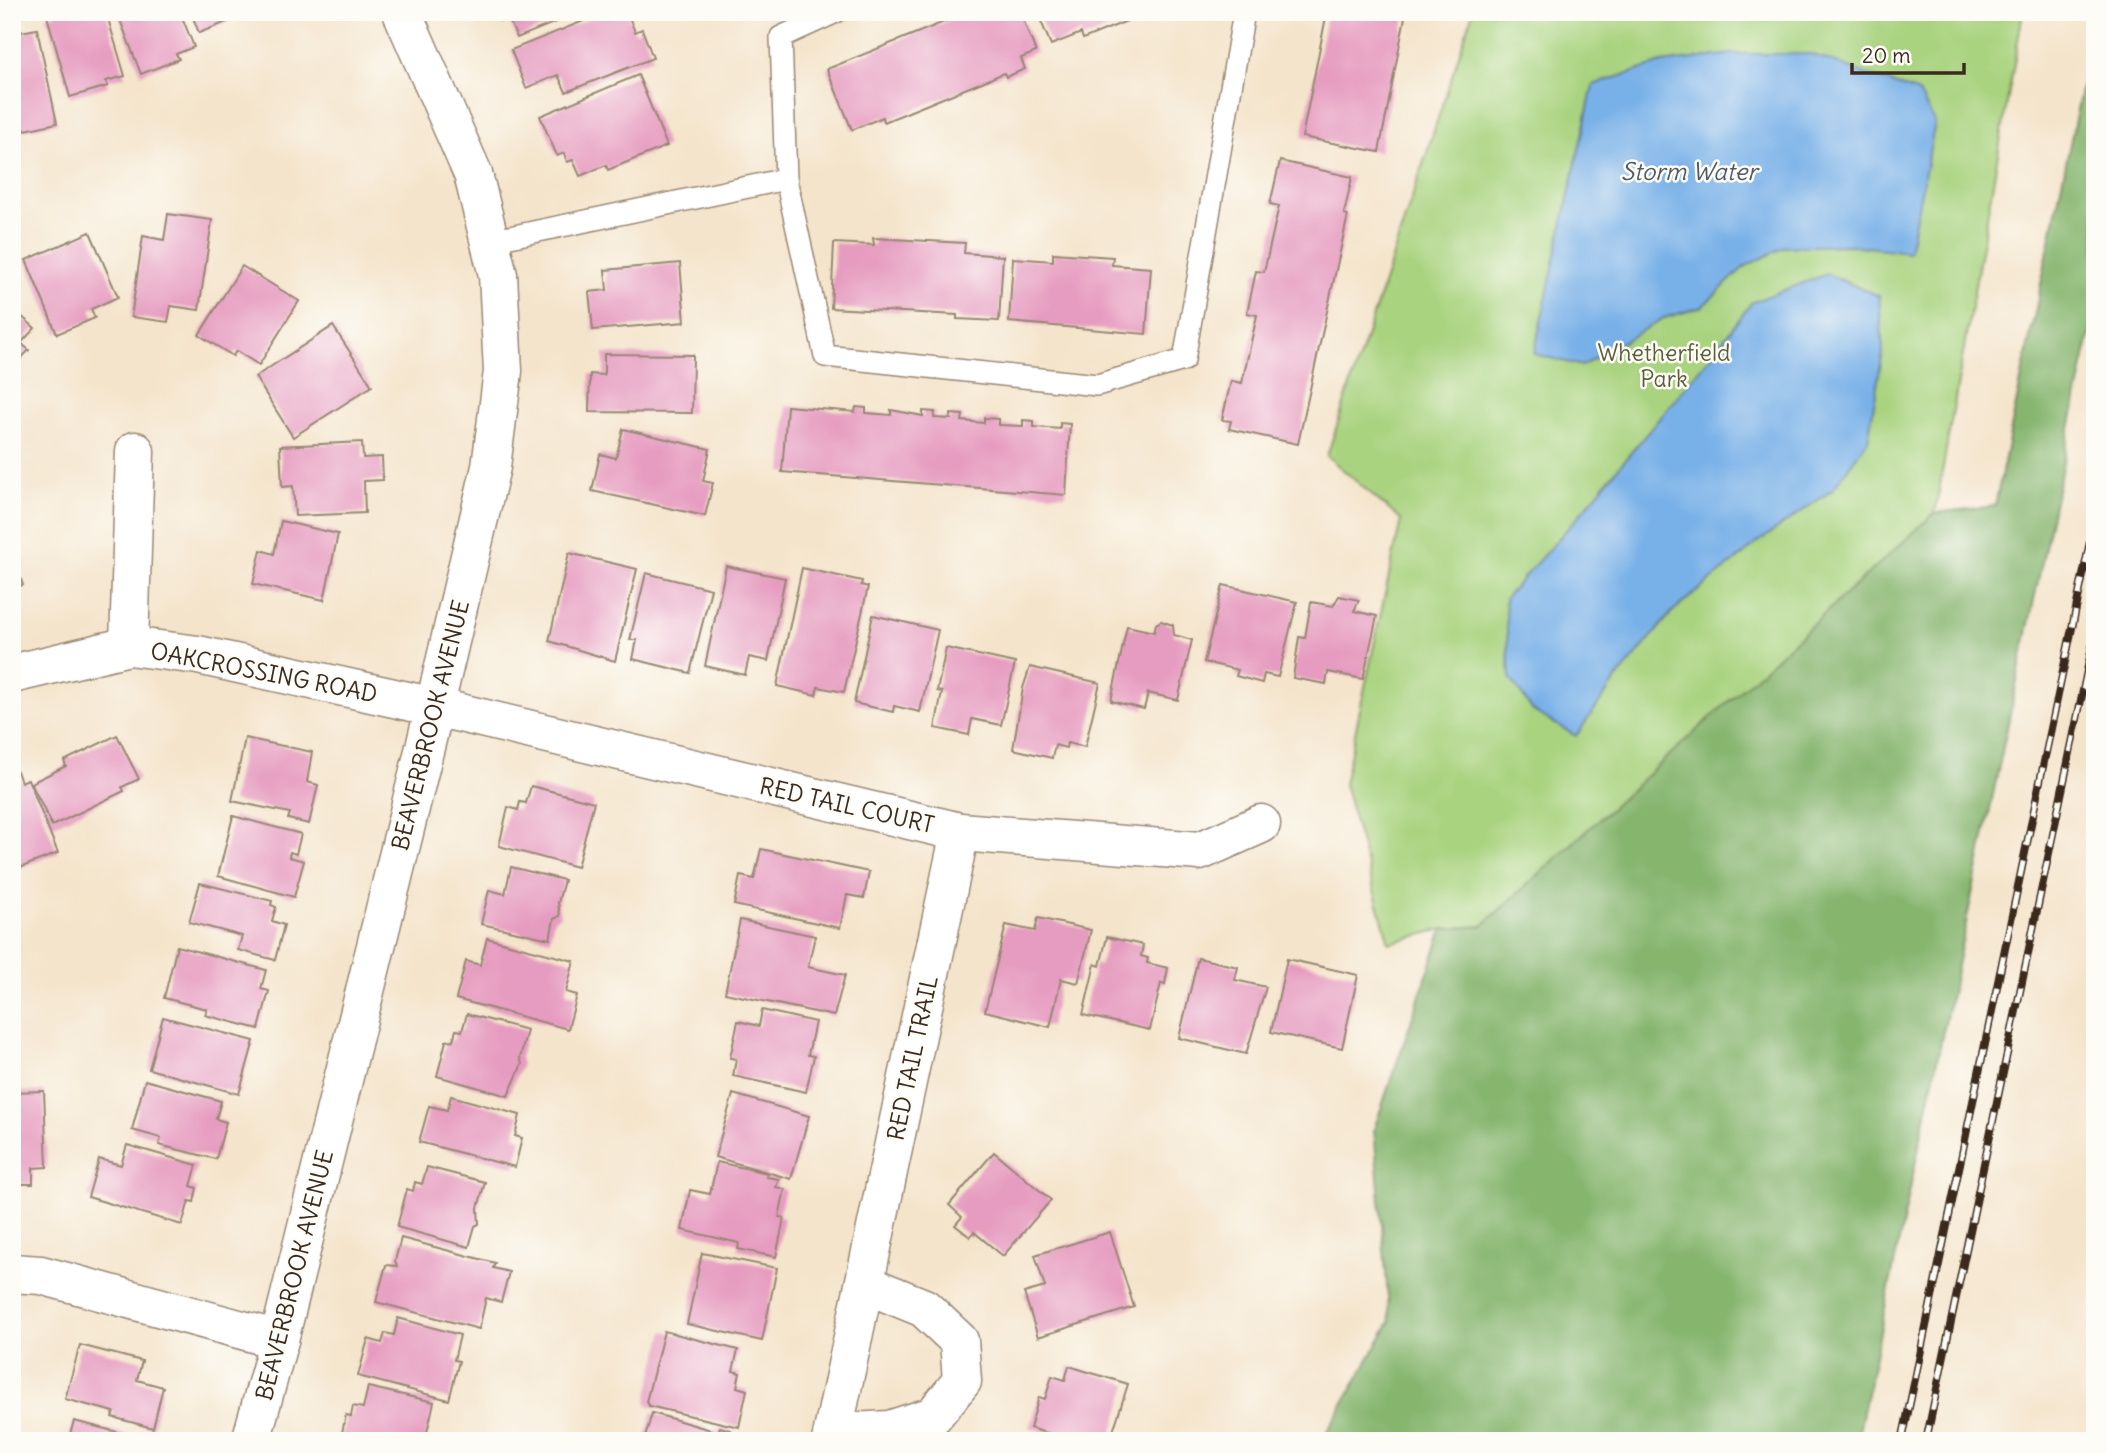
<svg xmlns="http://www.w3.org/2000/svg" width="2107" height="1453" font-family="Delius,sans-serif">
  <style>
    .green { fill: #a9d37f; stroke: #727e4e; stroke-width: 2 }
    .forest { fill: #86b56e; stroke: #607046; stroke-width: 2 }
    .water { fill: #78b0e8; stroke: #5a6d83; stroke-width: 2 }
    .building { fill: #e69bc0 }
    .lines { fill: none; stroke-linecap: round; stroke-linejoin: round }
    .service-casing { stroke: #988774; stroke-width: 24 }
    .minor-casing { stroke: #988774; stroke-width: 41 }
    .tertiary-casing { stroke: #988774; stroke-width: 41 }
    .service { stroke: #fff; stroke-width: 21 }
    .minor { stroke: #fff; stroke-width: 38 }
    .tertiary { stroke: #fff; stroke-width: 38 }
    .rail-casing { stroke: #3b2a1e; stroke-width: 8 }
    .rail { stroke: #fdfcf7; stroke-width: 5; stroke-dasharray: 16; stroke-linecap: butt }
    .labels { text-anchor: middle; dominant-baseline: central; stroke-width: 5; stroke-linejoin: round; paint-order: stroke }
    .park-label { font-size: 23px; fill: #5c5d3b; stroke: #fdfcf7 }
    .street-label { font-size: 23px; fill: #3b2a1e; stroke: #fdfcf7 }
    .water-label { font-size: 24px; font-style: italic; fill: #505965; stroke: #fdfcf7 }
  </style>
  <rect width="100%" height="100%" fill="#fdfcf7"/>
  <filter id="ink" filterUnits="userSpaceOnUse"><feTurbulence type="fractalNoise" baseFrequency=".0143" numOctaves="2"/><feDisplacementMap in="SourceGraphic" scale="14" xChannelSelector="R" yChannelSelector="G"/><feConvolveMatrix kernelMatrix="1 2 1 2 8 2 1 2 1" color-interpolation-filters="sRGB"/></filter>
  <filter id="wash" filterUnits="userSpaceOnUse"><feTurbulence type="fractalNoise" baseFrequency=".00686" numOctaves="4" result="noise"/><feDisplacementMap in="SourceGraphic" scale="28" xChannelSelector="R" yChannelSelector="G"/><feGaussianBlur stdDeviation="1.57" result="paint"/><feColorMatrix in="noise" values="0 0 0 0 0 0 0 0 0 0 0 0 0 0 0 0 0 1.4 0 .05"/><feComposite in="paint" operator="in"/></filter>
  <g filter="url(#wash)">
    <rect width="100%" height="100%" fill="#f4e4cb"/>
    <polygon class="green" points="1473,12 2023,12 1935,513 1482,926 1443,929 1389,943 1344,784 1401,520 1327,456"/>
    <polygon class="forest" points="2095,23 2095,310 1857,1441 1322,1441 1390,1322 1374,1129 1443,929 1482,926 1935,513 1995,506"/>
    <g class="water">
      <polygon points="1732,54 1811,54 1919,93 1935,123 1909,252 1850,245 1784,247 1744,267 1702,307 1664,318 1582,366 1534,354 1593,85 1662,63"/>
      <polygon points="1827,274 1879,296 1883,351 1868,440 1832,490 1760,541 1673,611 1614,682 1576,736 1533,711 1510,678 1505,598 1575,520 1707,361 1752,302"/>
    </g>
    <g id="blocks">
      <g class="building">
        <polygon points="60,12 106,12 125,76 106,81 108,86 70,97 47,16"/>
        <polygon points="117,12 180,12 194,47 176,54 179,59 141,74"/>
        <polygon points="191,12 252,12 199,33"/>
        <polygon points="496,12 580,12 517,38 508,18 500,21"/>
        <polygon points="606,12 627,12 635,32 642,29 653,58 566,92 558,75 526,88 511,50"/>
        <polygon points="964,12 1020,12 1036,52 1021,58 1025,69 1006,77 1004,73 884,122 883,117 852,130 827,69 944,22"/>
        <polygon points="1037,12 1149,12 1083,39 1081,33 1051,45"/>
        <polygon points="1327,12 1406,12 1379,152 1302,137"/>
        <polygon points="19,23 21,32 37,29 57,123 12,133 12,24"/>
        <polygon points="638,75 667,146 608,170 606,165 580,176 573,160 567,162 564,153 557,156 540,116"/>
        <polygon points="1280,161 1352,177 1344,214 1348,215 1298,444 1229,429 1231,421 1222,420 1231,381 1242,383 1257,315 1247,313 1256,271 1264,272 1279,206 1270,204"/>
        <polygon points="168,214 212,220 199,310 171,306 168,322 131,317 143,236 164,240"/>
        <polygon points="90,232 118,297 91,309 95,318 57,334 26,260"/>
        <polygon points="873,238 965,243 964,253 1003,256 999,321 957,319 957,315 831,308 834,243 874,245"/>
        <polygon points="1053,253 1113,257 1112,265 1151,268 1146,334 1009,322 1013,258 1053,261"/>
        <polygon points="680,263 685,322 593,330 589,292 607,290 605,270"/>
        <polygon points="242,266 299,301 259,365 236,351 233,356 199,335"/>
        <polygon points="12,308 35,328 21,343 29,350 12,368"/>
        <polygon points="333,326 372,386 293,437 255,377"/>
        <polygon points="604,354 693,355 692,413 589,412 590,374 604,375"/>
        <polygon points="787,406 855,412 856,407 866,408 866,413 891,415 891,410 923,416 923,411 935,412 934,418 951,419 951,414 963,415 962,421 984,423 984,418 999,419 999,425 1023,426 1023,420 1034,421 1034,427 1060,429 1060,423 1070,424 1066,495 782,472"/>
        <polygon points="623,429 710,449 703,481 713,483 705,516 592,491 600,454 616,458"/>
        <polygon points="362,442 363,458 382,457 383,480 364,481 365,513 295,516 293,486 282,487 280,446"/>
        <polygon points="281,521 338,534 324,600 253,584 261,550 274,554"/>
        <polygon points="569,553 637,569 615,661 549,641"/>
        <polygon points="12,558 23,585 12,589"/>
        <polygon points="726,566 785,578 768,661 749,657 745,675 705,666"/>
        <polygon points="802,568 862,581 861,585 868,587 844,692 818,687 816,695 777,686"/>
        <polygon points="646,573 711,589 690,673 633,659 637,640 630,640"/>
        <polygon points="1223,585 1297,602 1278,677 1264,674 1262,683 1236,676 1238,670 1204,662"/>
        <polygon points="1339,596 1359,600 1354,611 1377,616 1363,679 1328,672 1326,684 1293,678 1299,637 1305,638 1311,602 1333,606"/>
        <polygon points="873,615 938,630 920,712 894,706 893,712 854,703"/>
        <polygon points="1161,621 1173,625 1174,635 1192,640 1178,700 1148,693 1144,709 1111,701 1127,626 1154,632 1156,624"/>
        <polygon points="946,648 1015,663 1001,725 972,719 969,735 935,728 942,692 937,691"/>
        <polygon points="1030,667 1100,683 1085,747 1067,743 1066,748 1055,745 1052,758 1013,749 1023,688"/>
        <polygon points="117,735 139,779 122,787 124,791 52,826 31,783 66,766 64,761"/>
        <polygon points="245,738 312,752 307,782 318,785 309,824 288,819 290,813 232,801"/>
        <polygon points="17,771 21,782 28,779 58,853 12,871 12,773"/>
        <polygon points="531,786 594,802 577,867 499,846 508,807 518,810 520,802 526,803"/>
        <polygon points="233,816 301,834 296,854 290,852 289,857 304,861 294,897 218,876"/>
        <polygon points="761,849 869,872 864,898 847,895 840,928 734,905 740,876 754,879"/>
        <polygon points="511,867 564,880 558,903 560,916 554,919 550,939 481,924 489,890 505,894"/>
        <polygon points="200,883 272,901 271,905 276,907 272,921 284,925 275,960 238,950 242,936 189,922"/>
        <polygon points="1038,918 1091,930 1078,983 1061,979 1050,1027 985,1011 1006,925 1035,931"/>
        <polygon points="740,920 815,936 808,967 845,975 834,1016 725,993"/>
        <polygon points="1107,937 1143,945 1141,956 1148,958 1147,963 1168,968 1165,984 1161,983 1150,1030 1083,1015 1095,964 1100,966"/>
        <polygon points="487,938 574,961 566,992 577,995 568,1029 456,999 466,961 480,965"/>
        <polygon points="177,946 266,970 261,989 269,991 259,1029 205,1015 207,1009 164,998"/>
        <polygon points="1198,958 1238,967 1235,980 1266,987 1246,1054 1179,1038"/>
        <polygon points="1287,959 1358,975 1342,1048 1271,1032"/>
        <polygon points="762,1010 815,1022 808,1055 814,1056 806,1092 733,1076 736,1059 730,1058 738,1021 759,1026"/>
        <polygon points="467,1014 527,1030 520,1058 522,1064 508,1096 437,1076 446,1041 453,1040 456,1030 462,1031"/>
        <polygon points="163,1017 254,1041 239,1094 149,1069"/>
        <polygon points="145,1080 221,1101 216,1119 226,1122 216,1159 159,1145 161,1138 132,1130"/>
        <polygon points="44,1091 47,1167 33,1168 33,1184 12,1184 12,1092"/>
        <polygon points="733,1094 809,1116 791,1179 715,1157"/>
        <polygon points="451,1096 520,1115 515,1136 522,1138 515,1167 419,1142 429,1106 447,1110"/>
        <polygon points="127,1145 197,1165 191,1186 197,1188 194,1202 189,1201 182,1225 88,1197 99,1159 121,1165"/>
        <polygon points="994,1152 1051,1200 1003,1256 974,1232 970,1237 955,1225 962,1217 949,1205"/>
        <polygon points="717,1162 767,1173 766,1177 779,1179 776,1187 785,1189 779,1217 784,1218 776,1257 738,1249 739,1243 682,1230 690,1190 710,1194"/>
        <polygon points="427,1167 485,1182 478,1208 479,1224 475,1226 469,1247 397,1227 407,1189 413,1191 415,1182 422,1184"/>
        <polygon points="1110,1232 1134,1307 1038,1337 1024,1293 1045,1287 1035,1255"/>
        <polygon points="401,1238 495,1263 493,1268 509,1272 501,1302 486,1298 479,1329 376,1302 386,1265 397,1266 395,1261"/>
        <polygon points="702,1253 777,1268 762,1341 687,1324"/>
        <polygon points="398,1318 460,1335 454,1360 459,1361 449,1400 358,1376 368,1339 382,1343 385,1333 394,1335"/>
        <polygon points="664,1331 738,1350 733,1371 740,1373 737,1387 747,1390 739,1427 649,1406 646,1402"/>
        <polygon points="80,1345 142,1361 137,1380 163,1387 153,1428 112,1417 114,1412 65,1399"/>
        <polygon points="1069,1366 1128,1384 1110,1441 1073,1441 1030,1428 1039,1397 1045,1399 1052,1376 1065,1380"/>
        <polygon points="368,1387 434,1402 425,1441 340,1441 346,1415 351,1416 353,1406 363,1408"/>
        <polygon points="652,1413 718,1432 720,1427 732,1431 729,1441 644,1441"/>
        <polygon points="74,1421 141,1438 140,1441 68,1441"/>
      </g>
    </g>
  </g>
  <g filter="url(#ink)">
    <use href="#blocks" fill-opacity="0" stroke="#988774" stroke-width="2"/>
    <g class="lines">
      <g class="service-casing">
        <g id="service">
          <polyline points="836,12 781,37 786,179 825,356 1097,385 1184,360 1244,12"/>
          <polyline points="490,241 786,179"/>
        </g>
      </g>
      <g class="minor-casing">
        <g id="minor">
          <polyline points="129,646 135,451"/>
          <polyline points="12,674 129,646 198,655 435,707 960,832 1200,851 1261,824"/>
          <polyline points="12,1273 41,1275 279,1340"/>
          <polyline points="833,1433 889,1430 933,1416 962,1381 959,1341 924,1308 865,1284"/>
          <polyline points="831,1441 960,832"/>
        </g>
      </g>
      <g class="tertiary-casing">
        <polyline id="tertiary" points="251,1441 279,1340 427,739 491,467 503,371 498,275 473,174 402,12"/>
      </g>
      <use href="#service" class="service"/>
      <use href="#minor" class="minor"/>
      <use href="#tertiary" class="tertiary"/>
      <g class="rail-casing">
        <g id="rail">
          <polyline points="1902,1441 2095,518"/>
          <polyline points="1926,1441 2095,633"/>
        </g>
      </g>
      <use href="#rail" class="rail"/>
    </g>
  </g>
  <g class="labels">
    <g class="park-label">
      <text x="1664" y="352">Whetherfield<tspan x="1664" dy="26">Park</tspan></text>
    </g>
    <g class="street-label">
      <text transform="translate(264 672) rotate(11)">OAKCROSSING ROAD</text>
      <text transform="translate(430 725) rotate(-76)">BEAVERBROOK AVENUE</text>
      <text transform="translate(847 805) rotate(13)">RED TAIL COURT</text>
      <text transform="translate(912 1058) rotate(-78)">RED TAIL TRAIL</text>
      <text transform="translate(294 1275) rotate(-76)">BEAVERBROOK AVENUE</text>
    </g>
    <g class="water-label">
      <text x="1689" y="171">Storm Water</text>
    </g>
  </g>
  <rect width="2107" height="1453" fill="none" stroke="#fdfcf7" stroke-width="42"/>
  <path d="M1852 63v10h112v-10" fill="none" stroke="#3b2a1e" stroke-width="3.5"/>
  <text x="1862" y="63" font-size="21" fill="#3b2a1e" stroke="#fdfcf7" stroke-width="5" paint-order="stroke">20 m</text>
</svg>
